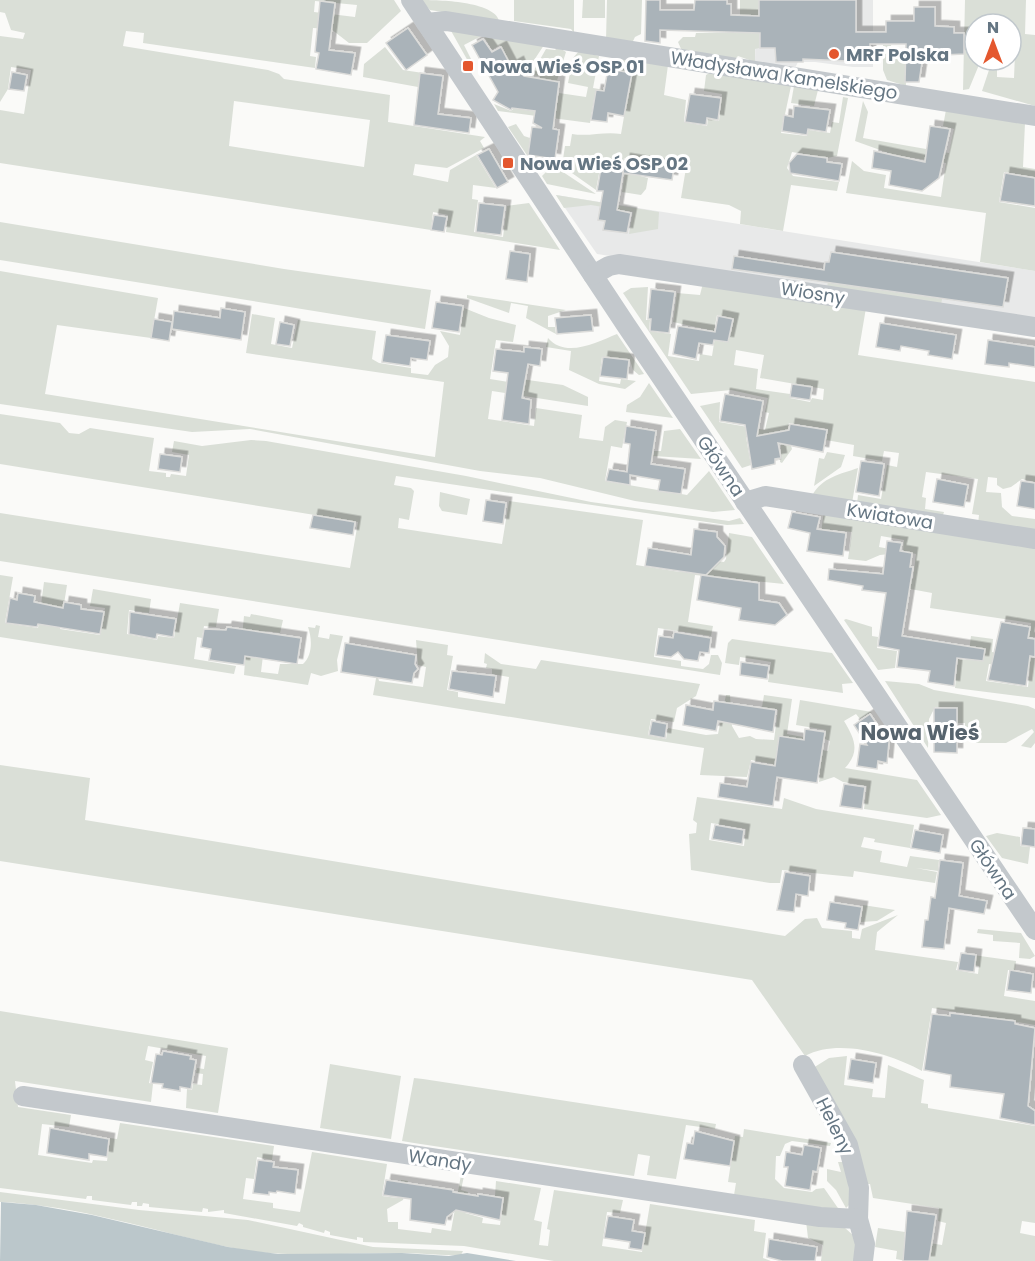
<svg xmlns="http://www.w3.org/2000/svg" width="1035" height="1261" font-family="Poppins,sans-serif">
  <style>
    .built { fill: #e8e9e9 }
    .green { fill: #dadfd7; fill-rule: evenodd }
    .water { fill: #bbc7cb }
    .building { fill: #aab3b9; stroke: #dcdcda; stroke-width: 1.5; filter: url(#shadow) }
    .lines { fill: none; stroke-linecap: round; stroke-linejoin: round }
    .minor { stroke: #c3c8cc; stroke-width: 20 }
    .poi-dot { fill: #e4572e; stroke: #fff; stroke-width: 2 }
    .labels { text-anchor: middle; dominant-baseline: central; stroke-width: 6; stroke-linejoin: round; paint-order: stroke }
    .poi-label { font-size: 18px; font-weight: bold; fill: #657683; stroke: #fff; text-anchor: start }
    .street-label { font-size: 18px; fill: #657683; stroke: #fff }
    .quarter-label { font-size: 21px; font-weight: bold; fill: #57646e; stroke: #fff }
  </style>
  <defs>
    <filter id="shadow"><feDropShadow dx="5.5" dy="-5.5" stdDeviation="0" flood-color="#0004"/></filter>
  </defs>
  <rect width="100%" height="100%" fill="#fafaf8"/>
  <g class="built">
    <polygon points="756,0 873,0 873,67 853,67 815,62 798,62 795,68 755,62"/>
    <polygon points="556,195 1035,271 1035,320 597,254"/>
  </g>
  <g class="green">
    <path d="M 0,0 L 394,0 L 401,11 L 367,43 L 349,43 L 331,29 L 313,28 L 310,56 L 316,57 L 315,68 L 143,43 L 144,33 L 126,31 L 123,46 L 268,70 L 279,74 L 284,79 L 390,95 L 388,122 L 485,137 L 480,141 L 484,148 L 447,168 L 415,164 L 413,175 L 448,182 L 450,170 L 476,155 L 496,188 L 473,185 L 472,199 L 478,200 L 474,232 L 503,237 L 507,206 L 529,203 L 560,250 L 446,232 L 448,215 L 433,212 L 431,230 L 0,163 L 0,110 L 24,114 L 31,70 L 11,67 L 8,89 L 0,102 L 0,36 L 23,39 L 25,33 L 11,30 L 5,13 L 0,12 ZM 315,1 L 357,5 L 355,17 L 314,12 ZM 234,101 L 370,120 L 364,167 L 229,146 Z"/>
    <path d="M 420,0 C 438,0 494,1 499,21 L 430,10 Z"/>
    <polygon points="514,0 574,0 574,33 571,29 514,21"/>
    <polygon points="583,0 605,0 605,18 582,18"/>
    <polygon points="607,0 642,0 641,34 635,37 632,43 606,40"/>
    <polygon points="740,0 759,0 759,48 755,49 755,62 738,56 735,59 682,51 678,42 683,37 695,37 696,33 740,32"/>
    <polygon points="965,0 1026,0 1025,34 1035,35 1035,106 982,91 991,64 997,60 997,77 1014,78 1016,29 1011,29 1011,24 975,24 975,60 981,60 969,89 963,90"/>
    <polygon points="450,29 544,45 527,71 520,60 511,65 500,45 492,50 483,35 464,45 472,61 469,63"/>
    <polygon points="883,45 891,45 892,51 905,51 906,86 887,80 883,70"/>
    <polygon points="385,47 403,70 423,73 422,84 418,83 418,87 363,77 364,64"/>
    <polygon points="558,47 566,52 554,90 538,88 540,76 531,75 546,49 555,50"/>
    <path d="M 579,51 L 599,56 L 593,88 L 629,94 L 632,73 L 611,69 L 612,59 L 615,57 L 668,65 L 664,95 L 686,100 L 684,122 L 707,126 L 708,119 L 719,121 L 722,94 L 704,91 L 706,75 L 711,72 L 791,86 L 781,133 L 807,136 L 808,130 L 830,133 L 832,122 L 839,123 L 843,97 L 848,98 L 837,156 L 827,158 L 792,152 L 787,168 L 793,176 L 839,182 L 837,191 L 791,185 L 783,231 L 740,224 L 741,211 L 729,205 L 681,198 L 686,168 L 624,158 L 622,171 L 600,168 L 596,190 L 562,166 L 565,146 L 570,146 L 572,134 C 589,137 604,131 621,134 L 626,105 L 594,100 L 590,123 L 498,111 L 494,104 L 511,111 L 515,107 L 555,115 L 559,93 L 586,97 L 588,87 L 568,83 L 573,58 Z"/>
    <polygon points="794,86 818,90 814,106 791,103"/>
    <polygon points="863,101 868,112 863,138 949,153 954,129 943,126 946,110 1025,123 1023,167 1035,169 1035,177 1004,172 999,202 1035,208 1035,271 980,262 986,213 846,193 852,161 864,171 886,175 884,188 941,197 946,163 894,155 855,141"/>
    <polygon points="516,124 524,136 530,138 528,155 554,159 554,163 539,173 508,127"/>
    <polygon points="557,168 596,194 547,184 542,176 548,170"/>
    <polygon points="625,172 648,178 646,189 641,195 622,192"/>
    <polygon points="556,195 659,212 658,229 629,234 633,212 591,205 564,208"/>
    <polygon points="0,222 284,269 431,290 425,329 0,260"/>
    <polygon points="0,271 158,298 151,338 57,325 45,394 435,457 444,382 246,353 252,314 275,318 271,344 292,348 298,320 376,331 372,359 379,363 411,368 411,373 428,375 435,365 448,357 449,346 440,331 460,335 464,308 489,318 516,325 513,342 496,340 490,379 520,384 521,379 563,385 588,397 588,406 492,391 488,419 534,426 536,408 582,415 579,438 603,441 605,427 615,420 627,422 622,448 611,446 605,481 687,495 709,471 735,510 713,512 635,501 540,478 480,471 250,429 192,432 0,404"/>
    <polygon points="828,281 942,299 941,306 827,288"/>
    <path d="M 703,283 L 866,308 L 858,355 L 1035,382 L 1035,482 L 1022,479 L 1011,487 L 1003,489 L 997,485 L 997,478 L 988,477 L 986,492 L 1001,493 L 1002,507 L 1012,516 L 1035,519 L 1035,532 L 978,524 L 979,515 L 972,514 L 978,479 L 926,472 L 922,497 L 926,498 L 925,509 L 944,512 L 942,518 L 857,504 L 858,495 L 881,499 L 887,465 L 897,467 L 899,453 L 884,451 L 882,461 L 853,456 L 854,445 L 826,440 L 828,429 L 789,423 L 787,433 L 792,449 L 782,463 L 780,462 L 781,444 L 772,433 L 746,437 L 751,465 L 742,468 L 700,406 L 720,402 L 719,422 L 765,430 L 769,413 L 765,412 L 768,398 L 731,390 L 691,394 L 623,293 L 631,288 L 648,287 L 646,320 L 650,320 L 649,331 L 671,334 L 668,356 L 699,361 L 700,354 L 712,356 L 716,331 L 731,333 L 734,319 L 717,315 L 714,331 L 673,322 L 677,293 L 700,295 ZM 736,350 L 764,355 L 760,378 L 824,389 L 823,400 L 812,398 L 810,402 L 790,398 L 790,394 L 756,389 L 758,369 L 734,365 Z"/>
    <polygon points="467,295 566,310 548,316 548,327 555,327 556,334 526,318 528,306 511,303 509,313 467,298"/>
    <path d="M 617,334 L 644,374 L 639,375 L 633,370 L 630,360 L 602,357 L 599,381 L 620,384 L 621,379 L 636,381 L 625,389 L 599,384 L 569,370 L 571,351 L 546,347 L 548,338 C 566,359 597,342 617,334 Z"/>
    <polygon points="649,383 673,418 626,412 627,405 640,397"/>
    <polygon points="0,414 60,423 69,433 79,434 90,428 154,438 149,471 166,473 166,477 170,477 171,474 186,476 189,455 172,452 174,441 202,446 251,440 266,441 466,476 591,502 729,521 740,518 744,524 727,525 396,476 394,485 411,488 414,491 409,520 399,518 398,528 502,544 509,501 643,520 636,565 680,572 683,556 724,562 726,559 729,533 752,537 784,584 695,575 688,622 713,626 711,636 658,628 654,657 681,661 681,666 703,669 709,664 711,655 718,655 722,663 720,675 0,561 0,513 350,568 358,522 0,464"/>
    <polygon points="680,429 701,459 653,456 654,451 661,451 664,431"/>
    <polygon points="827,452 845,455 841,467 814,486 819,458 824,459"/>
    <path d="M 858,468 L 852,503 L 812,496 C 822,477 841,474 858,468 Z"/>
    <polygon points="440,492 470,499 467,515 442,511 439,506"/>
    <polygon points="824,511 1035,546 1035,637 1029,637 1031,623 930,608 932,593 905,588 906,578 913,579 916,554 903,551 904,540 881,536 879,547 890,549 890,554 880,555 866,561 848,559 852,532 833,530 832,535 821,533"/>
    <polygon points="0,575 13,577 5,623 38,628 44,582 67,585 60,629 100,635 105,608 90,606 93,589 151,599 149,613 129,610 127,634 157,640 158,636 174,638 180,603 219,609 216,627 204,626 202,638 197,637 194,659 236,666 234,674 0,637"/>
    <path d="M 251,614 L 283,620 L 280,633 L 266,631 L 261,672 L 278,674 L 280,664 L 303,664 C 313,655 312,638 308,627 L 315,628 L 316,625 L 320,626 L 318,637 L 329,639 L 330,634 L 343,636 L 337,660 L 338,671 L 321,676 L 311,673 L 308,685 L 244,675 L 245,661 L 233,659 L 241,647 L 244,616 L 250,617 Z"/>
    <polygon points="846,619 872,627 872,636 878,637 877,648 897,651 895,668 878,670 844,620"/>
    <path d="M 971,636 L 993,639 L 992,652 L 1035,658 L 1035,698 L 955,688 L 958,659 L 968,660 ZM 989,664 L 1030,669 L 1028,687 L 986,681 Z"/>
    <polygon points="732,639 832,653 853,683 842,684 843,693 768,682 771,662 740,657 739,665 725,663 728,643"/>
    <path d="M 416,640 L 448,645 L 447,655 L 453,656 L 447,690 L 458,692 L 458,697 L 505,704 L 509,677 L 492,674 L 492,669 L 486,668 L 487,664 L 484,663 L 485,653 L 501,664 L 536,669 L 541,660 L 700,684 L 696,696 L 677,708 L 674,722 L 651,719 L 648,735 L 666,739 L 668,728 L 706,735 L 718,734 L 726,695 L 730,695 L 732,726 L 739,738 L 750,736 L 756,739 L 774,740 L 778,710 L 762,707 L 764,695 L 792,699 L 787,734 L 803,737 L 802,747 L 828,751 L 830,741 L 825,739 L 826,730 L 796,725 L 800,700 L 872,712 L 860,719 L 856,714 L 844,721 C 854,738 861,751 845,768 L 917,780 L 941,815 L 927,818 L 864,809 L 867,786 L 843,782 L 834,777 L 819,782 L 820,773 L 751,760 L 747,777 L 700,775 L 704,748 L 373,695 L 377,673 L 379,681 L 423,687 L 426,667 L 418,665 Z"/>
    <polygon points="885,681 919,684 934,690 1028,706 1035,709 1035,743 1031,748 1021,746 1034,732 1032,729 1006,743 976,743 976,732 965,731 965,723 957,723 957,708 935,707 929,719 928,748"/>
    <path d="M 0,765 L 90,778 L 85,820 L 785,936 L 805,919 L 817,918 L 822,928 L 852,931 L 852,938 L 860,939 L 862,929 L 898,915 L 877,932 L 875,950 L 958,962 L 956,970 L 978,974 L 979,966 L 971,964 L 973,955 L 1016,961 L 1015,970 L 1008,970 L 1004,996 L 1035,1001 L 1035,1025 L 932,1008 L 922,1071 C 891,1054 839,1038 805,1056 L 752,980 L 0,861 Z"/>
    <path d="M 697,797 L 782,809 L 784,798 L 816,809 L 914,825 L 910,848 L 874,842 L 875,839 L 864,837 L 861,847 L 882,851 L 880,862 L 907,867 L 910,856 L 939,860 L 938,871 L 916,868 L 937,872 L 935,883 L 854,871 L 853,877 L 782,870 L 780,883 L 770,883 L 691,870 L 689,834 L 696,833 L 697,823 L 693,820 ZM 711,823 L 746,829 L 744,846 L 709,840 Z"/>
    <polygon points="997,833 1020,837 1020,846 1030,847 1028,864 1002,858 986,836"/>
    <polygon points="863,905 895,910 877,921 861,922"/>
    <polygon points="978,929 1021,933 1035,956 1030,959 1019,958 1020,943 993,941 993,935 977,933"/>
    <polygon points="0,1011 228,1048 218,1113 186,1108 187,1089 192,1090 193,1084 202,1085 203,1074 196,1073 197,1068 204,1069 206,1056 148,1046 145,1060 153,1062 149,1083 153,1084 151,1102 15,1081 18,1107 71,1115 69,1127 42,1124 38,1155 92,1163 93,1160 107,1161 110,1138 117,1139 120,1123 274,1146 272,1160 257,1157 254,1179 246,1178 243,1199 273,1203 273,1208 300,1212 312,1152 387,1164 382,1196 398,1198 401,1180 408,1181 403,1200 387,1209 388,1222 398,1222 398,1229 431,1233 432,1228 451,1231 461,1175 464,1176 461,1190 468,1192 465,1213 483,1218 482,1223 500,1225 504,1197 495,1196 496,1181 541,1188 534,1220 542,1222 539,1245 548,1246 550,1230 547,1229 554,1190 623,1200 620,1213 607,1212 602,1246 642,1252 650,1204 755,1220 754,1231 766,1233 763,1258 771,1261 554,1261 464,1246 363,1242 363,1238 357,1237 357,1240 330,1235 330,1232 325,1230 324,1233 303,1227 303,1225 299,1223 297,1226 224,1213 224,1210 208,1212 208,1209 203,1208 202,1212 149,1207 149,1204 143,1203 142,1206 137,1206 137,1202 132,1202 131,1205 92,1200 92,1196 87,1196 86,1199 0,1188"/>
    <polygon points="847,1056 844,1085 873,1089 872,1097 885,1098 888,1065 924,1080 921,1103 928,1104 928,1108 1035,1126 1035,1223 1022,1221 1020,1233 1035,1236 1035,1261 906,1261 896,1259 897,1251 875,1247 878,1228 905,1232 904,1239 942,1245 946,1223 938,1221 939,1208 873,1198 870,1184 867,1184 813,1068 829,1058"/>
    <polygon points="330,1064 401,1076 391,1139 320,1128"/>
    <polygon points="414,1078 423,1079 716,1124 715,1129 686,1125 676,1179 647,1175 650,1156 638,1154 634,1176 414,1143 402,1141"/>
    <polygon points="744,1129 831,1143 830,1146 792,1141 785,1144 780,1156 776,1156 775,1179 784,1188 812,1192 816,1189 824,1188 840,1211 734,1195 736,1183 728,1182 735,1136 743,1137"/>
    <polygon points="838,1162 845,1162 851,1203 846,1208 836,1190 827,1181 827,1169 841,1172"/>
    <path d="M 0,1192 L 139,1210 L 248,1220 L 373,1247 L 463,1251 L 461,1255 C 441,1256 421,1253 401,1253 C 344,1252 286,1260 228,1247 C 153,1231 77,1205 0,1202 Z"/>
    <polygon points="806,1221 844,1227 856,1238 856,1261 821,1261 823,1245 808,1238"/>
  </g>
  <polygon class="water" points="1,1202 36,1205 92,1215 228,1247 278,1254 402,1253 449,1256 467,1253 516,1261 0,1261"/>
  <g class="building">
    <polygon points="646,0 660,0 660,10 694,10 695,0 727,0 727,4 731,4 731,15 759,16 759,0 856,0 856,32 886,32 886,21 914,21 914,7 935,7 935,26 954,27 954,33 964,33 964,54 923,56 919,82 905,82 906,44 870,44 870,62 803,59 803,62 776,62 775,48 760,48 760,33 660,30 660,43 645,41"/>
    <polygon points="320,1 335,3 329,50 355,53 351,75 316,69 319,53 315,52"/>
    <polygon points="408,28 427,55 406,70 386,43"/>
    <polygon points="483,39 492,52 501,47 511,66 518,62 524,76 559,82 553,129 559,130 555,159 528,155 532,127 542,128 533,123 535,111 512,108 511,110 493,100 498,92 472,45"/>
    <polygon points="608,69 632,73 624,116 608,113 607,122 591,120 596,90 604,91"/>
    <polygon points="12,72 27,75 24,91 9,89"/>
    <polygon points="420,73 443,76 438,114 471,118 469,133 414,125"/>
    <polygon points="690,94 721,98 718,120 707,118 706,125 685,122"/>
    <polygon points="794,106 830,110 826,132 808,129 807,135 782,131 784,115 793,117"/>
    <polygon points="930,126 950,129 939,178 922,191 889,185 891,171 872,168 874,151 925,162"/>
    <polygon points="489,149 508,182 497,188 477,155"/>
    <polygon points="797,154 827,158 827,162 842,164 839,181 790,173 789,163"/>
    <polygon points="625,159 674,167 672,180 623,173"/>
    <polygon points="601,168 623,172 617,210 631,213 627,233 603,230 605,221 598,220 603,191 597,191"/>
    <polygon points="1005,173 1035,178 1035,206 1000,201"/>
    <polygon points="479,203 505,206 501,235 476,232"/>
    <polygon points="434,215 447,217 444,232 431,230"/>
    <polygon points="510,251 530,254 527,282 506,279"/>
    <polygon points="831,252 1008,278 1003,307 732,269 734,256 824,270 825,262 829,262"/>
    <polygon points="651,289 675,292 669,333 650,331 651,319 648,319"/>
    <polygon points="436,302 463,306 459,332 432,328"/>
    <polygon points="221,308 245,312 241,340 172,329 174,311 220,318"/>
    <polygon points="591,315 593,331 557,334 555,318"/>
    <polygon points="718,316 733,319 728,342 714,340 713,345 699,343 696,359 673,354 678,326 715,332"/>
    <polygon points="154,319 172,322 169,341 151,338"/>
    <polygon points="280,322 294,325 290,346 276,344"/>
    <polygon points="880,323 956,335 952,359 928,355 929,351 901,346 900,351 876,347"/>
    <polygon points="386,335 430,341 427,360 411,358 410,366 382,362"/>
    <polygon points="988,340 1035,347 1035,367 1009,363 1009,367 985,364"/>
    <polygon points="524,347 542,349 540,366 528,364 522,398 531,400 529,424 502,420 508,373 493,371 496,349 524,352"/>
    <polygon points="603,357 629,360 627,379 600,376"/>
    <polygon points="792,384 812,387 810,400 790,397"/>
    <polygon points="725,394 763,401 757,436 789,430 790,424 827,430 823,452 778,443 781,458 775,459 775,464 752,469 745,425 720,421"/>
    <polygon points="626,426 656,431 651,464 685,469 681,494 658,491 660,480 630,475 630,485 606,481 609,469 627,472 630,444 624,443"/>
    <polygon points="160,454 182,457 180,472 158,469"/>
    <polygon points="861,461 884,464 879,496 856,492"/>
    <polygon points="937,479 968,485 964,507 933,502"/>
    <polygon points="1021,481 1035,483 1035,509 1017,506"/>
    <polygon points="486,500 506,503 503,524 483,521"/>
    <polygon points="792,512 820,517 817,529 846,533 843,556 807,551 810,533 788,528"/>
    <polygon points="313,515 355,522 353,535 310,528"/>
    <polygon points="694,529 717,532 717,537 725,546 724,557 706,575 645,566 648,548 691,555"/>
    <polygon points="887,541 902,543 900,551 912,553 910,567 913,567 902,636 985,649 983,661 957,658 954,686 928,682 930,671 897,667 899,650 878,646 886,593 862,590 863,586 828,580 829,569 883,574"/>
    <polygon points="701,575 759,583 759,600 779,603 787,615 775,625 739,620 741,608 697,600"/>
    <polygon points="18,593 35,596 34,602 63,608 64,602 81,605 81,609 104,612 100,634 38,624 37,627 6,623 10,598 17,600"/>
    <polygon points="130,612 176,619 173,637 157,634 156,639 129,634"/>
    <polygon points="1001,622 1030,627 1028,638 1035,639 1035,657 1030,656 1026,686 988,680"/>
    <polygon points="227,627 301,638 297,664 245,656 244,665 209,660 211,649 201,647 204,629 226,630"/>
    <polygon points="674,632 711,638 709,653 700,652 698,661 684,659 678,652 671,657 656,655 659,636 673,638"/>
    <polygon points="345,643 416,655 415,664 418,669 414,673 412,683 341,672"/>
    <polygon points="741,662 769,666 767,679 740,675"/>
    <polygon points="452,671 496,676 493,697 449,689"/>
    <polygon points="714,701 776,710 773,732 718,721 716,731 683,725 686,705 713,710"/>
    <polygon points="934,708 957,708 957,753 934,752"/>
    <polygon points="870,714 889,742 887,763 878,761 877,769 857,766 860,744 867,745 854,725"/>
    <polygon points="652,721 667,724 665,738 649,735"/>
    <polygon points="805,729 825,732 817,783 777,777 773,806 718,797 720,783 747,787 751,762 775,766 779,736 804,740"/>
    <polygon points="844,784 865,787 862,809 840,806"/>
    <polygon points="715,825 744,830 742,844 712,839"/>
    <polygon points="1023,828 1035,829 1035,847 1021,845"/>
    <polygon points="915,830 943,835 940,853 911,848"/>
    <polygon points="940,860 963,863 959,896 987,901 984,914 949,908 944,949 922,947 925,920 928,920 931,897 935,898"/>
    <polygon points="785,872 810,876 808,896 796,894 794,912 777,910"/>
    <polygon points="830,902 862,907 858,930 845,928 846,923 827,920"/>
    <polygon points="961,953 976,955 974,972 958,970"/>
    <polygon points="1010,970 1033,974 1031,993 1007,990"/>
    <polygon points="950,1013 1015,1021 1015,1024 1035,1028 1028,1106 1035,1111 1035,1125 1000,1118 1004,1094 950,1087 951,1075 924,1070 932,1014 950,1016"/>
    <polygon points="163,1051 191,1056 190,1059 196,1060 191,1089 180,1087 180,1091 162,1088 163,1084 151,1083 156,1054 162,1055"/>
    <polygon points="851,1059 876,1063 873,1083 848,1079"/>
    <polygon points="50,1128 109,1139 107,1157 89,1154 89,1160 47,1153"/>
    <polygon points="695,1131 734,1141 730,1166 684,1159 687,1143 693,1144"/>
    <polygon points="804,1145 821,1148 817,1172 813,1171 810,1190 785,1186 788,1167 784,1167 786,1152 802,1155"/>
    <polygon points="258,1160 274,1162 273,1167 298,1170 295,1194 277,1191 276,1193 269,1192 269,1195 253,1193"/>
    <polygon points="386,1180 453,1190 453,1192 478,1196 478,1194 503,1198 500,1220 456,1210 447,1217 445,1225 410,1220 411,1199 383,1195"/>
    <polygon points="907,1211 936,1215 929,1261 903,1261"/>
    <polygon points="608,1216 634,1220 632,1231 645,1233 642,1250 629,1248 630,1242 604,1238"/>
    <polygon points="769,1239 817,1247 815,1261 782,1261 767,1257"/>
  </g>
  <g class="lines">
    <g class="minor">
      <polyline points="411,0 626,325 1035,930"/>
      <polyline points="426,23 446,21 1035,116"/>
      <polyline points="593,275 609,266 619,264 1035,327"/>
      <polyline points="745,502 765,496 1035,539"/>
      <polyline points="803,1065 848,1145 859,1188 858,1219 865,1244 863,1261"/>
      <polyline points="23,1096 820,1217 858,1219"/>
    </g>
  </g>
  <g class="poi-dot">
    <circle cx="834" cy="54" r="6"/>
    <rect x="462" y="60" width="12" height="12" rx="3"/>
    <rect x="502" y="157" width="12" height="12" rx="3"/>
  </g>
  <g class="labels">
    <g class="poi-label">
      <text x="846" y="54">MRF Polska</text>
      <text x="480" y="66">Nowa Wieś OSP 01</text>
      <text x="520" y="163">Nowa Wieś OSP 02</text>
    </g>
    <g class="street-label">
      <text transform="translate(784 75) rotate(9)">Władysława Kamelskiego</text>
      <text transform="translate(813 293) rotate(9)">Wiosny</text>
      <text transform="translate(721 466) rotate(56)">Główna</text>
      <text transform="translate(890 516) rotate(9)">Kwiatowa</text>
      <text transform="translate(993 869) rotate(56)">Główna</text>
      <text transform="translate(835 1126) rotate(64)">Heleny</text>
      <text transform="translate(440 1160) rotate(9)">Wandy</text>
    </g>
    <g class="quarter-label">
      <text x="920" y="732">Nowa Wieś</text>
    </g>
  </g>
  <g transform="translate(993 42)"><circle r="28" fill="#ffffff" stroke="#c1c8cd" stroke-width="1.5"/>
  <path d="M0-4.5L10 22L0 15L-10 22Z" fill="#e4572e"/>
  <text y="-9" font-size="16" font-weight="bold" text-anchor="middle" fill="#657683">N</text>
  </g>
</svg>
